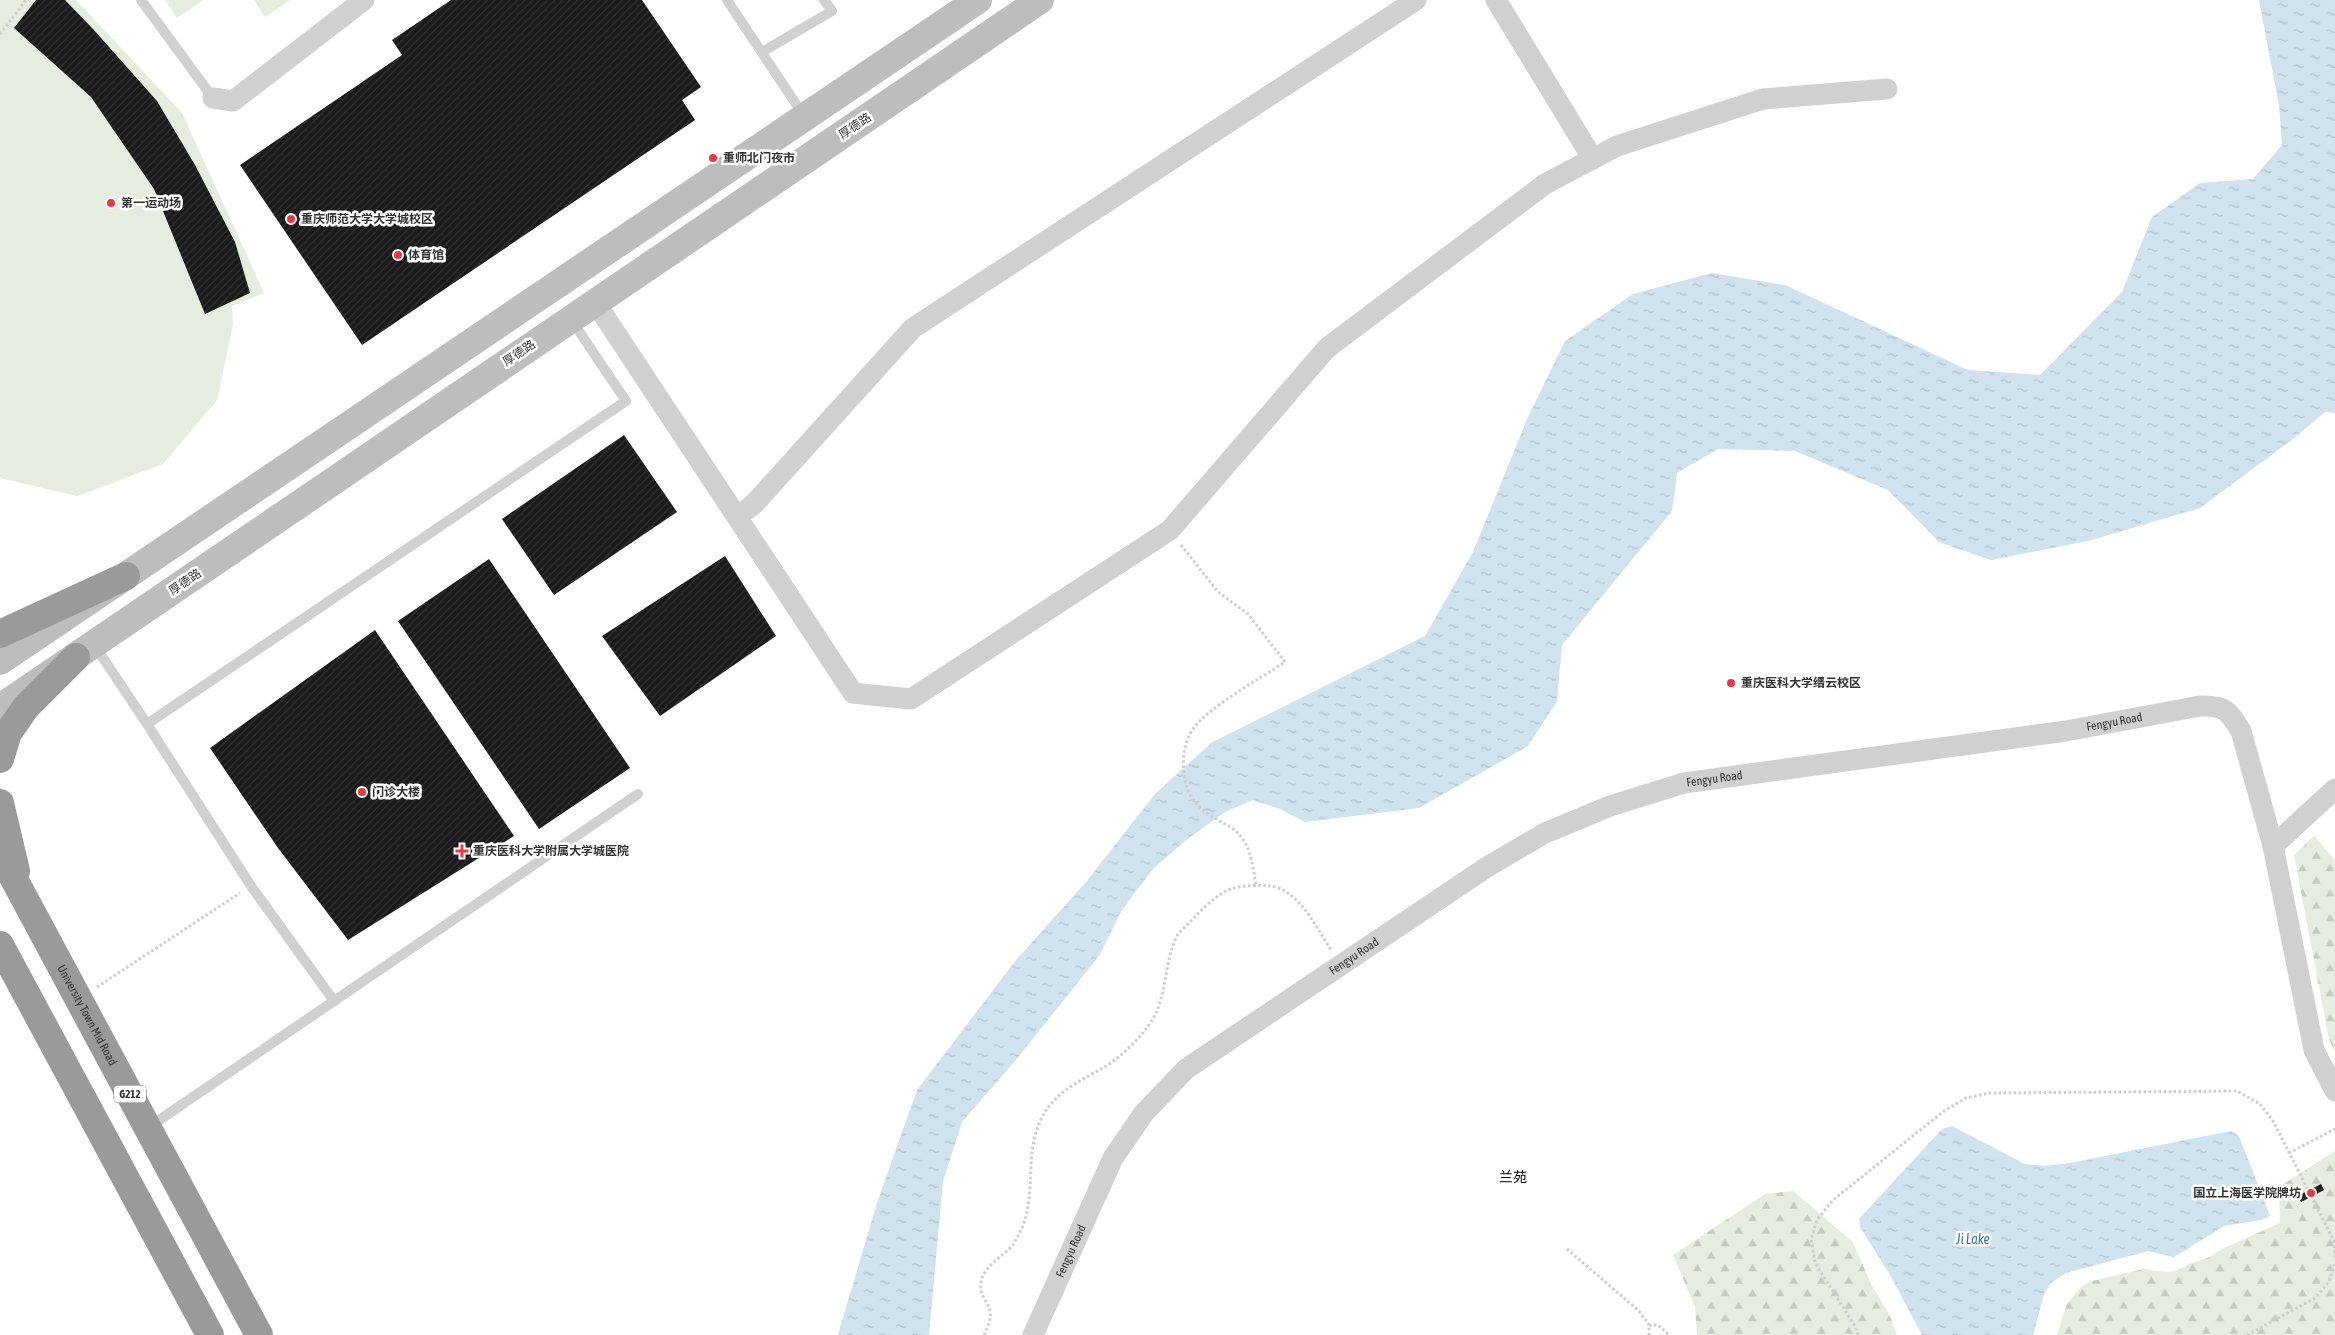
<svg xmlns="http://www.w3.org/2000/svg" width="2335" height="1335" font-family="'Asap Condensed','Noto Sans SC',sans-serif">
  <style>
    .green { fill: #e6ecdf }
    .forest { fill: url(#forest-firs) }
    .water { fill: url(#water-ripples) }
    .building { fill: url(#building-hatch) }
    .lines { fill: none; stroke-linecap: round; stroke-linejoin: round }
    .path { stroke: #cdcdcd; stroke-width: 3; stroke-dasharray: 2.5 2.5; stroke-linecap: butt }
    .lane { stroke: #d0d0d0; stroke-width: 10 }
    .street { stroke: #d0d0d0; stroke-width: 21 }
    .secondary { stroke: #bdbdbd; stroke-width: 28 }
    .highway { stroke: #9a9a9a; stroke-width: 28 }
    .poi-dot { fill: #e63946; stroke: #fff; stroke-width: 2 }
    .labels { text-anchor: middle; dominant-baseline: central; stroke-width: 5; stroke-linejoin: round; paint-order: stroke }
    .shield { fill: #fff; stroke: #707070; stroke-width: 1 }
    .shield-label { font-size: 11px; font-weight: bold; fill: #333 }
    .street-label { font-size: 12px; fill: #333; stroke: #fff }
    .poi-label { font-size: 12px; font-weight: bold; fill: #333; stroke: #fff; text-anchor: start }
    .neighbourhood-label { font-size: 14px; fill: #000; stroke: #fff }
    .water-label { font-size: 14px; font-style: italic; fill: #3f7597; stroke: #fff }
  </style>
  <defs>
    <pattern id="forest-firs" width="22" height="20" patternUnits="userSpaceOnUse" patternTransform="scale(1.25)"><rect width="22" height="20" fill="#e6ecdf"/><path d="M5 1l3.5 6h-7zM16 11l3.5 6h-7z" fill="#c6cbc0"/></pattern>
    <pattern id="water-ripples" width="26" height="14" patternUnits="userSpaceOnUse" patternTransform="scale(1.25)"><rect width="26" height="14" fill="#cfe2ee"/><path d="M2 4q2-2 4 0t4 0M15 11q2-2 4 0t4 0" fill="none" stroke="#b2c2cd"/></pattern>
    <pattern id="building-hatch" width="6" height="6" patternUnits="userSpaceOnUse" patternTransform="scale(1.25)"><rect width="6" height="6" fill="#1a1a1a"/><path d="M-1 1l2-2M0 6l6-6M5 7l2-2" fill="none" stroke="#333"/></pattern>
  </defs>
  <rect width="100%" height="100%" fill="#fff"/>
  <g class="green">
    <polygon points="0,0 76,0 182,113 264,293 232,306 233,324 217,400 163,464 77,496 0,478"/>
    <polygon points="165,0 203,0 177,18"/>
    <polygon points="254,0 290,0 265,17"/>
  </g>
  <g class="forest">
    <polygon points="2314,836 2335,860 2335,1052 2329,1039 2294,855"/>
    <polygon points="2335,1151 2335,1335 2057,1335 2066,1306 2077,1291 2088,1282 2143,1269 2167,1272 2178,1270 2189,1264 2210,1257 2222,1249 2280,1223 2279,1187"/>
    <polygon points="1793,1191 1853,1242 1871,1284 1888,1312 1897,1335 1697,1335 1695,1307 1673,1255 1765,1194"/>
  </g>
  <g class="water">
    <polygon points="2259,0 2335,0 2335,413 2325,412 2293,439 2200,508 2088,541 1991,560 1939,542 1888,490 1795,451 1718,449 1677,473 1672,511 1562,645 1557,701 1528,746 1419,808 1305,822 1280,809 1253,800 1225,812 1185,841 1154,868 1123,908 1099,956 1015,1061 962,1122 943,1181 929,1335 838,1335 877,1203 917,1090 1016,960 1086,882 1155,794 1211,743 1425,636 1473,552 1528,417 1565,341 1633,294 1712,273 1785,285 1968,370 2040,375 2122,292 2152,217 2200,183 2253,179 2282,145 2279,105"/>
    <polygon points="1952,1126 2025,1164 2045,1166 2070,1163 2231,1131 2239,1136 2270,1216 2261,1220 2224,1226 2174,1257 2148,1251 2066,1273 2051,1283 2044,1294 2033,1335 1922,1335 1889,1273 1860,1227 1859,1219 1942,1129"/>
  </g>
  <g class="building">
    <polygon points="36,0 65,0 93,29 157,101 195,165 235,242 250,293 205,314 154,189 91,97 14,28"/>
    <polygon points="451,0 642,0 701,87 682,100 695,120 362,345 240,165 402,55 392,40"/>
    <polygon points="624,435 677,512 554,595 502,519"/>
    <polygon points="725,556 776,636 660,716 602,636"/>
    <polygon points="489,559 630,768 539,829 398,621"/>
    <polygon points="375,630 514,836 348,940 278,848 210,748"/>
    <polygon points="2321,1184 2324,1190 2301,1202 2298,1196"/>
  </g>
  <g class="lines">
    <g class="path">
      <polyline points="0,34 26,0"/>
      <path d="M 1181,545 L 1218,592 L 1248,614 L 1285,662 C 1261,678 1207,708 1193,729 C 1184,742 1182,759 1184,773 C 1185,787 1192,801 1203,810 C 1211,817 1222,822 1232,828 C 1251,842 1252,863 1256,885"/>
      <polyline points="97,987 240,893"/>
      <polyline points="2289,1153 2335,1129"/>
      <polyline points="1567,1249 1639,1311 1649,1325 1649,1335"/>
      <polyline points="1649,1325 1658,1325 1669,1335"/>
      <path d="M 984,1335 C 1001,1303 978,1304 981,1282 C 982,1268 1004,1255 1013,1245 C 1016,1240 1019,1234 1022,1228 C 1036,1195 1025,1157 1039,1124 C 1051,1093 1079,1082 1106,1066 C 1124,1055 1148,1031 1157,1011 C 1166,988 1166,960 1176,938 C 1179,931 1187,926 1191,921 C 1201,910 1213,898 1226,891 C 1237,885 1269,883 1281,889 C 1303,899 1318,930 1331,950"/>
      <polyline points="1858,1335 1855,1326 1815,1263 1811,1239 1817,1220 1833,1200 1944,1111 1966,1098 1990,1093 2237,1091 2260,1104 2273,1121 2334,1241 2335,1259"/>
      <polyline points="2247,1335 2315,1298 2329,1282 2335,1263"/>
    </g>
    <g class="lane">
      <polyline points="141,0 213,98"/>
      <polyline points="727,0 804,116"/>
      <polyline points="762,52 832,11 824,0"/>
      <polyline points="95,646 147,724"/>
      <polyline points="334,1001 251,886 147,724 626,401 572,321"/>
      <polyline points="149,1127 638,794"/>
    </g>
    <g class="street">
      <polyline points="1416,0 913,328 754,504 737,517 853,693 911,699 1170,530 1327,348 1545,184 1617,146 1763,99 1887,89"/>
      <polyline points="1496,0 1593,159"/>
      <polyline points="213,98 233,101 364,0"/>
      <polyline points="595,302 737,517"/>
      <polyline points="2273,846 2335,789"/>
      <path id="s1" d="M 1033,1335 L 1113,1158 L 1144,1113 L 1186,1069 L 1487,867 L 1545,833 L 1610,806 L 1684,783 L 2066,731 L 2200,706 C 2225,705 2228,710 2241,731 L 2273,846 L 2314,1050 L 2335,1091"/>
    </g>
    <g class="secondary">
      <polyline points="0,661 978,0"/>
      <polyline points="0,708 1040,0"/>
    </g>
    <g class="highway">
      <polyline points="0,634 126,576"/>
      <polyline points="0,759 8,733 26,707 76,657"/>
      <polyline points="0,803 16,871"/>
      <path id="s2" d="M 0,853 L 259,1335"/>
      <polyline points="0,945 210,1335"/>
    </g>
  </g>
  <g class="poi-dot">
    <circle cx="713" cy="158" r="5"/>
    <circle cx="111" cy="203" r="5"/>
    <circle cx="291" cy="219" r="5"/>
    <circle cx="398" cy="255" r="5"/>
    <circle cx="1731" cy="683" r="5"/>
    <circle cx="362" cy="792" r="5"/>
    <path d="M459.5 843.5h5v5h5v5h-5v5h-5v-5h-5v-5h5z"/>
    <circle cx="2311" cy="1193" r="5"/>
  </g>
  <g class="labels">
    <rect class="shield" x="114" y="1085.5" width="32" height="17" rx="4"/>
    <g class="shield-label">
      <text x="130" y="1094">G212</text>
    </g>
    <g class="street-label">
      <text transform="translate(855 126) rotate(-34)">厚德路</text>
      <text transform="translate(519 353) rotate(-34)">厚德路</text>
      <text transform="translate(185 582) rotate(-34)">厚德路</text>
      <text stroke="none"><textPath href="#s1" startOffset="1322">Fengyu Road</textPath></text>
      <text stroke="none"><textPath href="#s1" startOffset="918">Fengyu Road</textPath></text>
      <text stroke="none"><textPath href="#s1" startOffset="512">Fengyu Road</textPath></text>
      <text stroke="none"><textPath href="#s2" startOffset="184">University Town Mid Road</textPath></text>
      <text stroke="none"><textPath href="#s1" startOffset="92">Fengyu Road</textPath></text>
    </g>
    <g class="poi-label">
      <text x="723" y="158">重师北门夜市</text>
      <text x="121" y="203">第一运动场</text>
      <text x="301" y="219">重庆师范大学大学城校区</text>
      <text x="408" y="255">体育馆</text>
      <text x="1741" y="683">重庆医科大学缙云校区</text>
      <text x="372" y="792">门诊大楼</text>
      <text x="473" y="851">重庆医科大学附属大学城医院</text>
      <text x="2301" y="1193" text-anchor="end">国立上海医学院牌坊</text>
    </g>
    <g class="neighbourhood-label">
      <text x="1513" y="1177">兰苑</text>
    </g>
    <g class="water-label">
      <text x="1973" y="1239">Ji Lake</text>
    </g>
  </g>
</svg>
